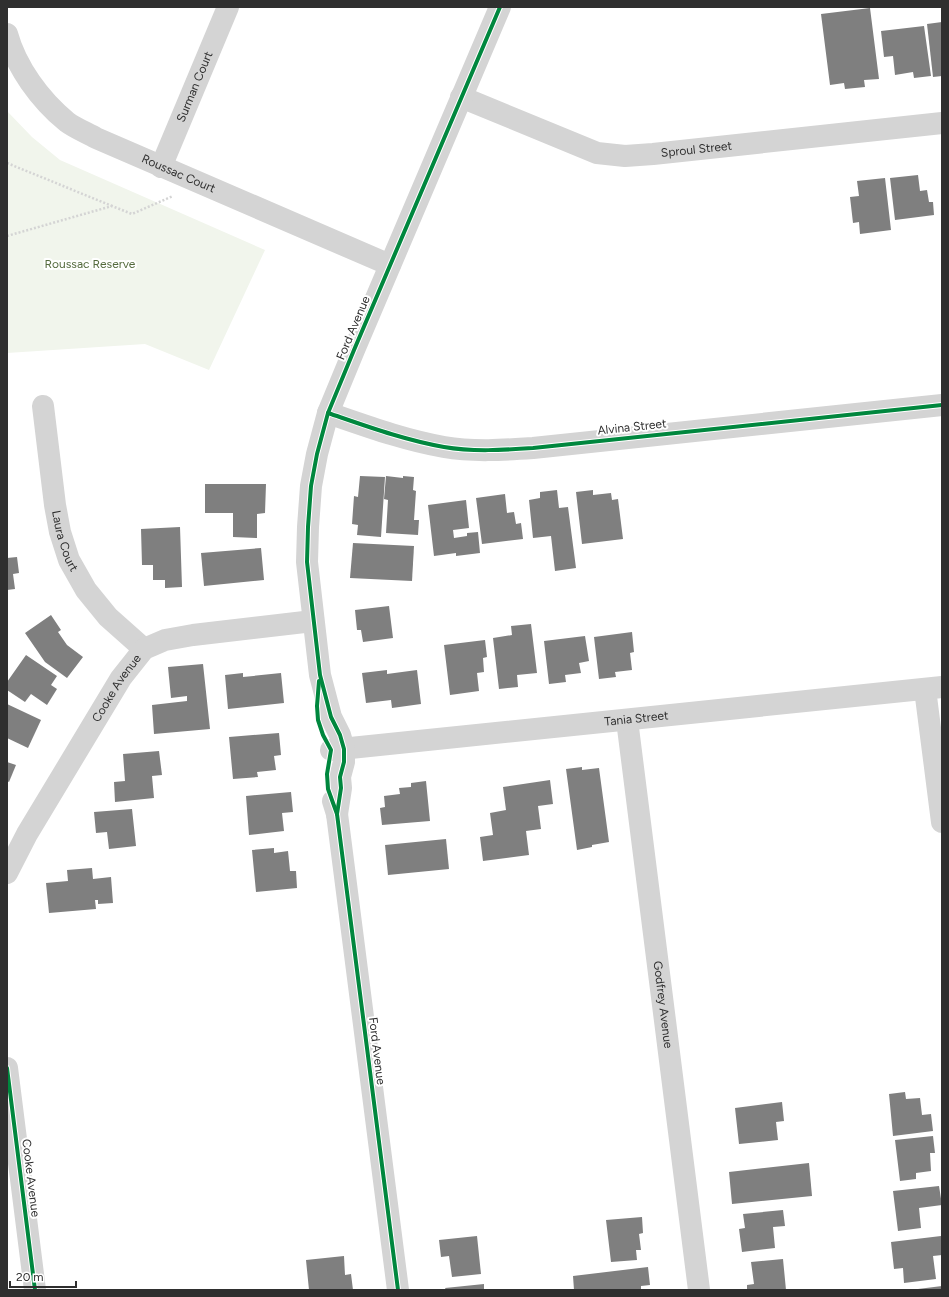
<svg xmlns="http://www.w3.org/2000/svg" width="949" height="1297" font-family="Figtree,sans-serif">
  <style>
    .green { fill: #f1f5ec }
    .building { fill: #7f7f7f }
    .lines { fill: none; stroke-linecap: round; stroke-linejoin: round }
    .path { stroke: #d4d4d4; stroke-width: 2.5; stroke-dasharray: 2 2; stroke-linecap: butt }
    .minor { stroke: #d4d4d4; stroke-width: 22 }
    .cycleway-casing { stroke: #fff; stroke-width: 6 }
    .cycleway { stroke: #00873e; stroke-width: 4 }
    .labels { text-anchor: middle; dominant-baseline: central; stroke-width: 4; stroke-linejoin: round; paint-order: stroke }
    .street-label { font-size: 12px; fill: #2f2f2f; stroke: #fff }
    .park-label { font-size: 12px; fill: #546a3d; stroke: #fff }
  </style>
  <rect width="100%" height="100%" fill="#fff"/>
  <polygon class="green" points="7,111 32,137 60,160 265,250 209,370 145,344 7,353"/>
  <g class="building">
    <polygon points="870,8 879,79 864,80 865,87 845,89 844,83 830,85 821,14"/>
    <polygon points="942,22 942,76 933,77 927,24"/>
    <polygon points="924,26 931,76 914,78 913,72 895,75 893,56 884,57 881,31"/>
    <polygon points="918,175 920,191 927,190 929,202 933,202 934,215 895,220 890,178"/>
    <polygon points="885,178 891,230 860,234 859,222 853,223 850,197 859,196 857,181"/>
    <polygon points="360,476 385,477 381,537 357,535 358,525 352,524 354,496 358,497"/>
    <polygon points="386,476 403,478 403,476 414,477 413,490 416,491 414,520 419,520 418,535 386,533 388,500 384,499"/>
    <polygon points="205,484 266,484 265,513 257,514 257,538 233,537 233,513 205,513"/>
    <polygon points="557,490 559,508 568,507 576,568 555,571 551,536 533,538 529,500 540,498 540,492"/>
    <polygon points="593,490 593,495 611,493 612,500 618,499 623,539 582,544 576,492"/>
    <polygon points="505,494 507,513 514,512 516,524 521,523 523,539 482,544 476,498"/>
    <polygon points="466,500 469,528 453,530 454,538 467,536 467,533 478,532 480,553 456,556 456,553 434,556 428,505"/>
    <polygon points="180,527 182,587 165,588 165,580 153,580 153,565 142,565 141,529"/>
    <polygon points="353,543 414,546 412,581 350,578"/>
    <polygon points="261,548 264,580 204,586 201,553"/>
    <polygon points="17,557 19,573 13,574 15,589 7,590 7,558"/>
    <polygon points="389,606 393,638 363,642 361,630 357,630 355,610"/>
    <polygon points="51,615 61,630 58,632 67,645 83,657 67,678 45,662 25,633"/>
    <polygon points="531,624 537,673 517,675 518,687 499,689 493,638 512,635 511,626"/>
    <polygon points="632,632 634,652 630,653 632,670 615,672 616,677 599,679 594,637"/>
    <polygon points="585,636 589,661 579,663 581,673 565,675 566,682 549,684 544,641"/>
    <polygon points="485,640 487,657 483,658 484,672 477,673 479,691 450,695 444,645"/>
    <polygon points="26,655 57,676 51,685 57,689 47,705 31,694 25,702 7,690 7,682"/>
    <polygon points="203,664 210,729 154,734 152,705 187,701 187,696 171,698 168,667"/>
    <polygon points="387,670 387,674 417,670 421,704 392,708 391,700 366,703 362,673"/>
    <polygon points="243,673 243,677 281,673 284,703 228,709 225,675"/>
    <polygon points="7,704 41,720 28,748 7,738"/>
    <polygon points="279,733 281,755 274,756 276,770 257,772 258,777 233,779 229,737"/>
    <polygon points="159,751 162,775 152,776 154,798 115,802 114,782 125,781 123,754"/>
    <polygon points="7,762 16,765 9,782 7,781"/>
    <polygon points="582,767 582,770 599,768 609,842 592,845 592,847 577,850 566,769"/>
    <polygon points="550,780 553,804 538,806 541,829 526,831 529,855 483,861 480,837 493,835 490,813 506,810 503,787"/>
    <polygon points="426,781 430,821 382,825 380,808 385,807 384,796 400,794 399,788 411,787 411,783"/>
    <polygon points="291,792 293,812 282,813 284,831 249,835 246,796"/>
    <polygon points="132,809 136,846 109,849 107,832 96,833 94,812"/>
    <polygon points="446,839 449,869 388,875 385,845"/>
    <polygon points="274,848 274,853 288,851 290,871 296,871 297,888 256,892 252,850"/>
    <polygon points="92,868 93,879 111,877 113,903 98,904 98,900 95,900 96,909 49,913 46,883 68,881 67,870"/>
    <polygon points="905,1092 906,1099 920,1098 922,1115 931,1114 933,1131 893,1136 889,1094"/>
    <polygon points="782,1102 784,1121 776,1122 778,1140 739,1144 735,1108"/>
    <polygon points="933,1136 935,1153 930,1153 931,1171 916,1173 916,1179 900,1181 895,1140"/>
    <polygon points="809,1163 812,1196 732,1204 729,1172"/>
    <polygon points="939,1186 942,1205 919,1208 921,1228 898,1231 893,1191"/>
    <polygon points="783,1210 785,1226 773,1227 775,1248 742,1252 739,1229 745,1228 743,1214"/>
    <polygon points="642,1217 643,1233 639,1234 641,1250 636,1250 637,1260 611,1262 606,1220"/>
    <polygon points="477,1236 481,1274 452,1277 449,1256 441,1257 439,1240"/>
    <polygon points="941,1236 942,1255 933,1256 936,1279 904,1283 903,1268 894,1269 891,1242"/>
    <polygon points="344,1256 345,1275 351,1274 353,1290 309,1290 306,1260"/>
    <polygon points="783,1259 786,1290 747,1290 747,1285 754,1284 751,1262"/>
    <polygon points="648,1267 650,1285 641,1286 641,1290 574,1290 573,1276"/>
    <polygon points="484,1284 484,1290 446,1290 445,1288"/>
    <polygon points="942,1286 942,1290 918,1290 918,1289"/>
  </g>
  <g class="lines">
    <g class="path">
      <polyline points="7,163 112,206"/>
      <polyline points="7,236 112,206 132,214 173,196"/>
    </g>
    <g class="minor">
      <path id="s1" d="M 7,34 C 16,67 40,100 67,122 C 75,128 87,133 96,138 L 390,265"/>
      <path id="s2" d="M 461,97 L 597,153 L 625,156 L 653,154 L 942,123"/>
      <path id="s3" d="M 161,167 L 228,7"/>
      <path id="s4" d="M 43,406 L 55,505 L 60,532 L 69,560 L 86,590 L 108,617 L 144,649"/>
      <path d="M 328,413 C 366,426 404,440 444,447 C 473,452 503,450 533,448 L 942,405"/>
      <polyline points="925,689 942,822"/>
      <path id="s5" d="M 627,720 L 699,1290"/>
      <path id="s6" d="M 331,750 L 942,687"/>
      <polyline points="333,801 337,814 398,1290"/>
      <polyline points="337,814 341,788 340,777 344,762 344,749 340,735 331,717 320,675 307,562 308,527 311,486 317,454 328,413 354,350 500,7"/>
      <path id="s7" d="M 7,873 L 27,834 L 121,678 L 144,649 L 165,640 L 193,635 L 313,621"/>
      <polyline points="7,1068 35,1290"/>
    </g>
    <g class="cycleway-casing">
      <g id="cycleway">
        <path d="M 328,413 C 366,426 404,440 444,447 C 473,452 503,450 533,448 L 942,405"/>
        <polyline points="319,681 317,706 318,720 323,735 331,750 327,774 328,789 337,814 398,1290"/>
        <polyline points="337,814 341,788 340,777 344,762 344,749 340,735 331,717 320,675 307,562 308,527 311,486 317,454 328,413 354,350 500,7"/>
        <polyline points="7,1068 35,1290"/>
      </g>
    </g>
    <use href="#cycleway" class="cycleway"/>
  </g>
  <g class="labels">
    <g class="street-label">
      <text stroke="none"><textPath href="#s3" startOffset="87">Surman Court</textPath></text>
      <text stroke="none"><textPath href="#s2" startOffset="247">Sproul Street</textPath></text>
      <text stroke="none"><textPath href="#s1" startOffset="231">Roussac Court</textPath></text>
      <text transform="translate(353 328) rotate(-67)">Ford Avenue</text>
      <text transform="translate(632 427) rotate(-6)">Alvina Street</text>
      <text stroke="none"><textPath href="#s4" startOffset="137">Laura Court</textPath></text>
      <text stroke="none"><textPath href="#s7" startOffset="215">Cooke Avenue</textPath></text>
      <text stroke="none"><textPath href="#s6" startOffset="307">Tania Street</textPath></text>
      <text stroke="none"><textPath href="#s5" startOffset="287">Godfrey Avenue</textPath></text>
      <text transform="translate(377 1051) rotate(83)">Ford Avenue</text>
      <text transform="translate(31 1178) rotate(83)">Cooke Avenue</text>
    </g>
    <g class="park-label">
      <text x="90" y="264">Roussac Reserve</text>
    </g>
  </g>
  <rect width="949" height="1297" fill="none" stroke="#2f2f2f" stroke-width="16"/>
  <path d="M10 1281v6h66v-6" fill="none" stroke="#2f2f2f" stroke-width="2"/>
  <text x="16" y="1281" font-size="12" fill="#2f2f2f" stroke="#ffffff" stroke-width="3" paint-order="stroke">20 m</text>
</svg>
